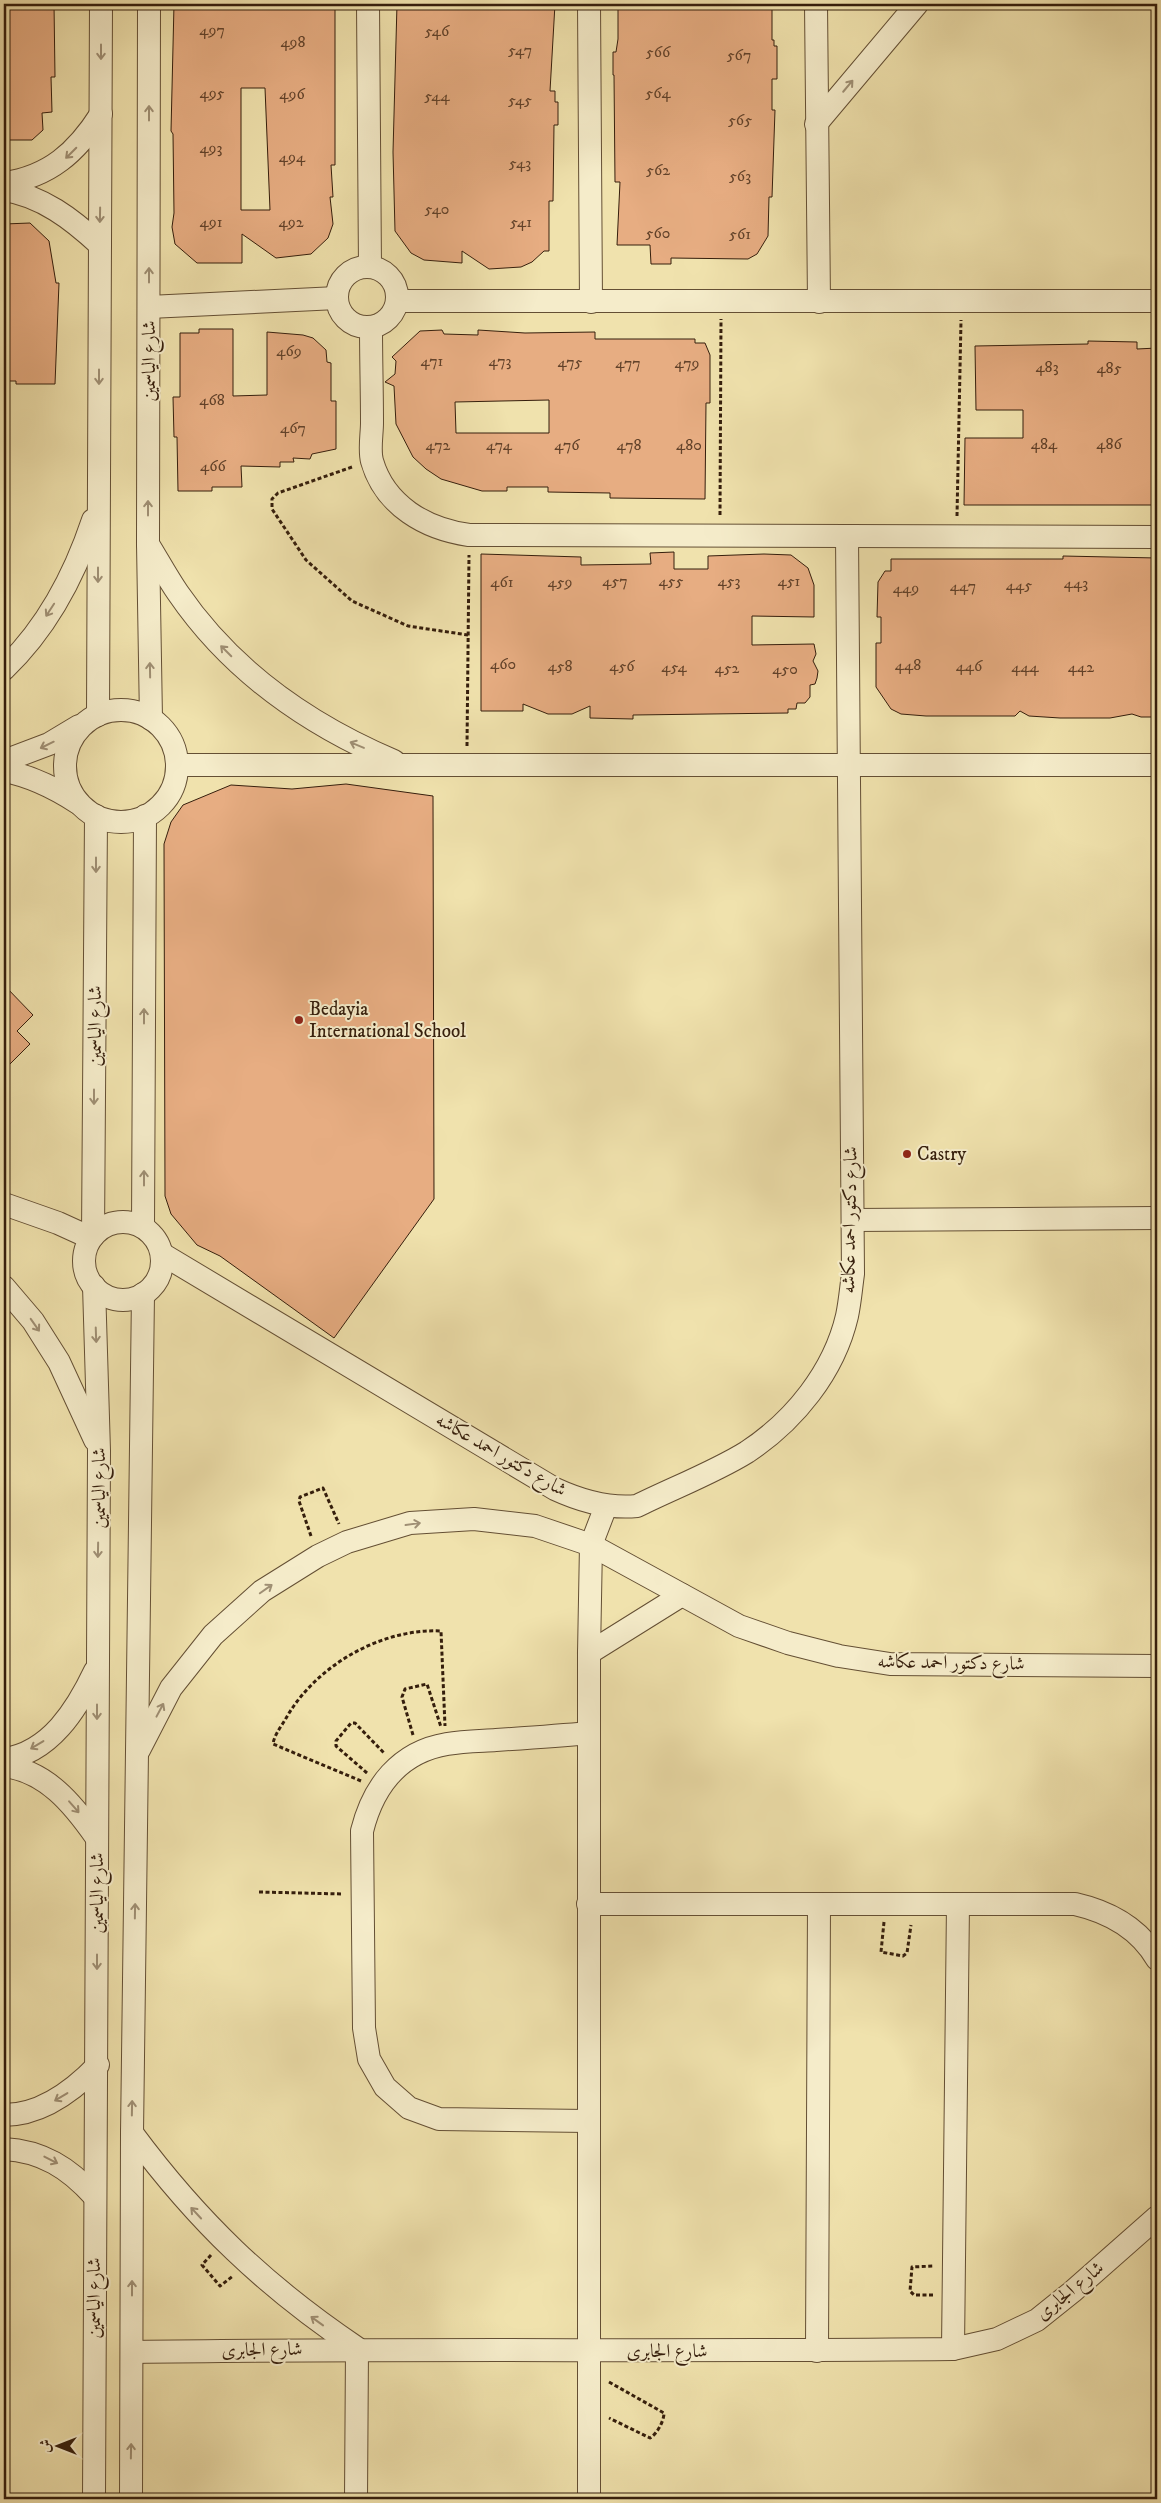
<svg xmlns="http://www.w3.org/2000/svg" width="1161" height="2503" font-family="'IM FELL DW Pica',Amiri,serif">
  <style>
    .building { fill: #e7ad82; stroke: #351e0c; fill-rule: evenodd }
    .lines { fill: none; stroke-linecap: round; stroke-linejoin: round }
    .minor-casing { stroke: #644f34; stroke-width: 24 }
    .path { stroke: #351e0c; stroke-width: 3; stroke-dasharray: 4 2.5; stroke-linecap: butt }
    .minor { stroke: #f5ecca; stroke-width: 22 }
    .oneway { stroke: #9f8f74 }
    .poi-dot { fill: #8f2418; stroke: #f5ecca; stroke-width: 2 }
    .labels { text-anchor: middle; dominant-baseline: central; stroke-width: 4; stroke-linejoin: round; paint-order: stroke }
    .number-label { font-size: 16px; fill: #62422a }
    .street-label { font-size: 19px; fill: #351e0c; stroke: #f5ecca }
    .poi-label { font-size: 19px; fill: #351e0c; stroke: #f5ecca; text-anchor: start }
  </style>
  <rect width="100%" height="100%" fill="#f0e2ad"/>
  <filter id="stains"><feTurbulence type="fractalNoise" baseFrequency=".004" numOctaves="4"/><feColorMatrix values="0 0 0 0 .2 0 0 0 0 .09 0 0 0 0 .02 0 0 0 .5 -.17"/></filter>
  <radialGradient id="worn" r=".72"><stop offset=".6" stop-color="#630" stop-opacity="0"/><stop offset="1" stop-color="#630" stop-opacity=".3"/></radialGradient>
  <g class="building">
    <polygon points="4,4 54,4 55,77 51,77 52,112 42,113 43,130 32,140 4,140"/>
    <path d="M 174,4 L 335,4 L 335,165 L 331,165 L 333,197 L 330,197 L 333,224 L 328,238 L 311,254 L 276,258 L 242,234 L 242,263 L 197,263 L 175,244 L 172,227 L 174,213 L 173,134 L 171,131 ZM 241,88 L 265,88 L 270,210 L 241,210 Z"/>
    <polygon points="397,4 555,4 550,91 555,91 555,102 558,102 558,125 554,125 553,201 549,201 549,251 544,251 532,262 521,267 489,269 462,251 462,263 424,260 411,253 395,231 393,152"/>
    <polygon points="618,4 772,4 772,40 774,40 774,46 777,46 777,79 772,79 772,110 775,110 772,197 769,197 768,236 757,254 748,259 671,258 671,264 651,264 650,245 617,245 620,182 615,182 614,75 613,75 613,52 616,52 618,39"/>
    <polygon points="30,223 49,241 56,283 59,283 55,384 16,384 16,381 4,381 4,224"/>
    <polygon points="199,329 233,329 233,396 267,395 267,332 303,335 313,338 326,350 327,362 331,363 331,401 336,401 336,449 312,454 310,459 293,458 294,462 280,462 280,467 241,466 242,487 212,487 212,491 178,491 177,437 174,437 173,397 180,397 180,333 199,333"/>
    <path d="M 442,330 L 444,334 L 478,335 L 478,330 L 525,333 L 595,332 L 595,339 L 695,339 L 695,343 L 705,343 L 710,355 L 710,403 L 706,403 L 705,499 L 610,498 L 610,493 L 548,492 L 548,487 L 507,487 L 507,491 L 482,491 L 441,479 L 426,469 L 413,457 L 396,424 L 394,386 L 385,382 L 395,374 L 396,361 L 392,357 L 420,331 ZM 549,400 L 549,433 L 456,433 L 455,402 Z"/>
    <polygon points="1088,341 1137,342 1137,349 1157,348 1157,505 964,505 965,438 1023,438 1023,410 976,410 975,346 1088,344"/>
    <polygon points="674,552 674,569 708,569 708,556 764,554 791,555 808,568 814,585 814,617 752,616 752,645 814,644 816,654 813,661 818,671 817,678 815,684 810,685 810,697 805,703 797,703 796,709 788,709 788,713 633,715 633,719 590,718 590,706 572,714 548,714 523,704 523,711 481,711 481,554 581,557 581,565 651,564 650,553"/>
    <polygon points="1063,556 1157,558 1157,624 1154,624 1154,717 1141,717 1132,714 1110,718 1060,718 1029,716 1020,711 1015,716 926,716 901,714 891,709 876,687 876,643 881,643 881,617 877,617 878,582 885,571 891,571 891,559 1063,559"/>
    <polygon points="346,784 433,796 434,1199 334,1338 220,1256 197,1245 171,1214 165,1196 164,844 171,822 183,805 231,785 292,789"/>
    <polygon points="4,985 33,1015 17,1031 30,1044 4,1070"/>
  </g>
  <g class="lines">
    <g class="minor-casing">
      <g id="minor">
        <polyline points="149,4 148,544 151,719"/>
        <polyline points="368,4 370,267"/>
        <polyline points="589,4 591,302"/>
        <polyline points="816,4 819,302"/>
        <polyline points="816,124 917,4"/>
        <path d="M 4,183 C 49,177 77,152 101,114"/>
        <path d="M 4,190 C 42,196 72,219 100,245"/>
        <circle cx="367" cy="297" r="30"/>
        <polyline points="397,301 1157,301"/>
        <polyline points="149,307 337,298"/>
        <path d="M 371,327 C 371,359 372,391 372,423 C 372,434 369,450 372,461 C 385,506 426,529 469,535 L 1157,537"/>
        <path d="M 148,544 C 158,560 167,577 178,593 C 232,672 307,724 394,761"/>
        <path d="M 4,669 C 46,629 75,574 93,520"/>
        <circle cx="121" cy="766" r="56"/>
        <polyline points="98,715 101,4"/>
        <polyline points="4,761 49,744 79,726"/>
        <polyline points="177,765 1157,765"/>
        <path d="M 4,771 C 31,776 55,788 78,803"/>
        <polyline points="4,1204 58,1223 91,1238"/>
        <polyline points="853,1220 1157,1218"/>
        <circle cx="123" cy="1261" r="39"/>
        <polyline points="143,1227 145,816"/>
        <polyline points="93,1236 96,816"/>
        <path d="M 162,1254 L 555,1489 C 581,1501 608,1509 637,1506 C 671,1489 715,1472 747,1452 C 794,1421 834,1372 847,1316 C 850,1302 851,1288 853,1274 L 847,536"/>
        <polyline points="94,1286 99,1451 94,2499"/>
        <polyline points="4,1287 33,1321 59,1362 95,1440"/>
        <polyline points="589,1653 682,1595"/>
        <path d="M 588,1733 C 558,1736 527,1738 496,1740 C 480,1741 463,1741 447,1744 C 399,1752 373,1787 362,1831 L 364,2028 L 369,2059 L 385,2087 L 409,2108 L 439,2119 L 588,2121"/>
        <polyline points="139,1750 171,1688 213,1635 262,1591 318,1556 347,1542 410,1523 474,1519 535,1526 591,1545 739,1626 788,1643 839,1656 890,1664 1157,1666"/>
        <path d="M 4,1759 C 50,1753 77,1709 95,1671"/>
        <path d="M 4,1766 C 46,1771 73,1804 96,1837"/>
        <path d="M 588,1904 L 1075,1904 C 1110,1912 1139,1928 1157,1959"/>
        <path d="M 4,2115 C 41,2115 73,2091 98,2065"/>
        <path d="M 132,2133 C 198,2222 265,2286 357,2348 L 356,2499"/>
        <path d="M 4,2149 C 42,2151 69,2168 94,2196"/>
        <polyline points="953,2349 958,1904"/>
        <polyline points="817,2351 819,1904"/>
        <path d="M 133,2352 C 406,2348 680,2352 953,2349 L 997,2339 L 1037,2320 L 1072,2292 L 1157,2217"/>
        <polyline points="131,2499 132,2133 143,1294"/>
        <polyline points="589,2499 589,1653 591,1545 606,1506"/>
      </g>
    </g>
    <g class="path">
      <polyline points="352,467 278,493 272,499 272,509 306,560 352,601 408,626 468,635"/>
      <polyline points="720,515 721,319"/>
      <polyline points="957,516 961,320"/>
      <polyline points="467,746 469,555"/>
      <polyline points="311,1536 299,1501 300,1497 323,1488 339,1524"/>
      <polyline points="413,1735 402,1697 405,1689 427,1684 441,1727"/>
      <polyline points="367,1773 336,1746 336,1741 351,1723 355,1723 385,1754"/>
      <path d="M 361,1781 L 273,1744 C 274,1736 280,1728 285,1720 C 314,1667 380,1628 441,1631 L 445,1726"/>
      <polyline points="259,1892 343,1894"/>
      <polyline points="884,1922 881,1952 903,1956 907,1953 911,1925"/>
      <polyline points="211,2255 202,2265 220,2286 233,2276"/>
      <polyline points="933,2295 914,2295 910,2291 912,2267 934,2266"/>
      <path d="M 609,2382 L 664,2413 C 664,2421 657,2434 650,2438 L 609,2418"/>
    </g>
    <use href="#minor" class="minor"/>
  </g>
  <defs><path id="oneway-shaft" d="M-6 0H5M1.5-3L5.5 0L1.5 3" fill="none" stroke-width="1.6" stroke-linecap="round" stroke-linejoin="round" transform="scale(1.25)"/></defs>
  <g class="oneway">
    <use href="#oneway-shaft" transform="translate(101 52) rotate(90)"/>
    <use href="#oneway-shaft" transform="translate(848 86) rotate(-50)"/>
    <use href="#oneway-shaft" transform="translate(149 113) rotate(-90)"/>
    <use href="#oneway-shaft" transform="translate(71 153) rotate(135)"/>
    <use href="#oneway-shaft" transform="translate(100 215) rotate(91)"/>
    <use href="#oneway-shaft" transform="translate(149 275) rotate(-90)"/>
    <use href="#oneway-shaft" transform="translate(99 377) rotate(90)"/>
    <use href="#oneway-shaft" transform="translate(148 508) rotate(-90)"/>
    <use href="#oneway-shaft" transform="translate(98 575) rotate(90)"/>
    <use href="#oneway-shaft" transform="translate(50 610) rotate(123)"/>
    <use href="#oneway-shaft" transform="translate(226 651) rotate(-135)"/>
    <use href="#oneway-shaft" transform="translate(150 670) rotate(-91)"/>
    <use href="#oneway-shaft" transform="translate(47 745) rotate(154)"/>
    <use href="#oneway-shaft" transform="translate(357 745) rotate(-157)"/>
    <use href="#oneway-shaft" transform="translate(96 865) rotate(90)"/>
    <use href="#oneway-shaft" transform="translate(144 1016) rotate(-90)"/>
    <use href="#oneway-shaft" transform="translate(94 1097) rotate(90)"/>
    <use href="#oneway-shaft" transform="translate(144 1178) rotate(-90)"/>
    <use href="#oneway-shaft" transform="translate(35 1325) rotate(55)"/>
    <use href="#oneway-shaft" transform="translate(96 1335) rotate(88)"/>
    <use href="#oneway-shaft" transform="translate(413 1524) rotate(-8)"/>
    <use href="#oneway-shaft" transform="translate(98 1550) rotate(91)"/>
    <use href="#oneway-shaft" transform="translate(266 1589) rotate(-35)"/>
    <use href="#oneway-shaft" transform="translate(160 1710) rotate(-62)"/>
    <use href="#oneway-shaft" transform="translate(97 1712) rotate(90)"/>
    <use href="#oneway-shaft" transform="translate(37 1745) rotate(149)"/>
    <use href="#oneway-shaft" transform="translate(74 1807) rotate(49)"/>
    <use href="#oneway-shaft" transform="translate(135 1911) rotate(-89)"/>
    <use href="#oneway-shaft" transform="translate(97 1962) rotate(90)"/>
    <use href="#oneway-shaft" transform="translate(61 2097) rotate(149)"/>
    <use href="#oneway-shaft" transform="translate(132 2108) rotate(-89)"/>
    <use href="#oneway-shaft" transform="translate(51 2160) rotate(27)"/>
    <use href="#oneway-shaft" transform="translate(196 2213) rotate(-133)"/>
    <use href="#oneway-shaft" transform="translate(132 2288) rotate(-90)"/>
    <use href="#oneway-shaft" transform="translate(317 2321) rotate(-144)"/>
    <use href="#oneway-shaft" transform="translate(131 2451) rotate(-89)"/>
  </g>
  <g class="poi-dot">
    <circle cx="299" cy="1020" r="5"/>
    <circle cx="907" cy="1154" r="5"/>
  </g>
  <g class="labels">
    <g class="number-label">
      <text x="212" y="30">497</text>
      <text x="437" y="31">546</text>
      <text x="293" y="42">498</text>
      <text x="520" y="50">547</text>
      <text x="658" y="52">566</text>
      <text x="739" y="55">567</text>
      <text x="212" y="93">495</text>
      <text x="658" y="93">564</text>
      <text x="292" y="94">496</text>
      <text x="437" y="96">544</text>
      <text x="520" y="100">545</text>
      <text x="740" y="120">565</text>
      <text x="211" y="148">493</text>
      <text x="292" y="157">494</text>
      <text x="520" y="163">543</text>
      <text x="658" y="170">562</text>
      <text x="740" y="176">563</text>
      <text x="437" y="209">540</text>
      <text x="211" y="222">491</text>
      <text x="291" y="222">492</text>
      <text x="521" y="222">541</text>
      <text x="658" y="233">560</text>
      <text x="740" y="234">561</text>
      <text x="289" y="351">469</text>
      <text x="432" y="361">471</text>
      <text x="500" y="361">473</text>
      <text x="570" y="362">475</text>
      <text x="628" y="363">477</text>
      <text x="687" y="363">479</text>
      <text x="1047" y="367">483</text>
      <text x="1109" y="368">485</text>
      <text x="212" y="400">468</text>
      <text x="293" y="428">467</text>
      <text x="1044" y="444">484</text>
      <text x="1109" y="444">486</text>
      <text x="438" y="445">472</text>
      <text x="499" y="445">474</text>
      <text x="567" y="445">476</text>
      <text x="629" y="445">478</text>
      <text x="689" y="445">480</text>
      <text x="213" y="466">466</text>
      <text x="615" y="581">457</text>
      <text x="671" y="581">455</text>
      <text x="729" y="581">453</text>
      <text x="789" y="581">451</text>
      <text x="502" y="582">461</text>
      <text x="560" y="582">459</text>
      <text x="1076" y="583">443</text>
      <text x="1019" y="585">445</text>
      <text x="963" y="586">447</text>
      <text x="906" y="588">449</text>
      <text x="503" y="664">460</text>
      <text x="908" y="665">448</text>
      <text x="560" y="666">458</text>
      <text x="622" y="666">456</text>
      <text x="969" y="666">446</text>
      <text x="674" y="667">454</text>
      <text x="1025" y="667">444</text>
      <text x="1081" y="667">442</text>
      <text x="727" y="668">452</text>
      <text x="785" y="669">450</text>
    </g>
    <g class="street-label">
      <text transform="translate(149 361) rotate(-90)">شارع الياسمين</text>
      <text transform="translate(95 1026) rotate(-90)">شارع الياسمين</text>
      <text transform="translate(850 1220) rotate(-89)">شارع دكتور احمد عكاشه</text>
      <text transform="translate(501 1455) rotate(30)">شارع دكتور احمد عكاشه</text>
      <text transform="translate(99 1488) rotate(-90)">شارع الياسمين</text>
      <text transform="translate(951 1663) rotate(1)">شارع دكتور احمد عكاشه</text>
      <text transform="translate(97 1893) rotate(-90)">شارع الياسمين</text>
      <text transform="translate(1070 2291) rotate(-39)">شارع الجابرى</text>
      <text transform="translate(94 2298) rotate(-90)">شارع الياسمين</text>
      <text transform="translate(262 2350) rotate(-1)">شارع الجابرى</text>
      <text x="667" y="2351">شارع الجابرى</text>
    </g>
    <g class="poi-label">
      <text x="309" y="1009">Bedayia<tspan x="309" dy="22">International School</tspan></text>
      <text x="917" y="1154">Castry</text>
    </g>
  </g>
  <rect width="1161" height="2503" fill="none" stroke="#f0e2ad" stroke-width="20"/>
  <rect x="5" y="5" width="1151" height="2493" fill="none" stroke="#351e0c" stroke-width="2.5"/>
  <rect x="10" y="10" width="1141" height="2483" fill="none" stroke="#351e0c"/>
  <g transform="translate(58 2446) rotate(270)" stroke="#f5ecca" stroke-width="4" paint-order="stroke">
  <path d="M0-4L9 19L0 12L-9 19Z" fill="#351e0c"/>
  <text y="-8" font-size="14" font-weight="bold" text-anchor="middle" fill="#351e0c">ش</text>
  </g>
  <rect width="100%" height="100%" filter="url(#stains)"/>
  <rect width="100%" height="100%" fill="url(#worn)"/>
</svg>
